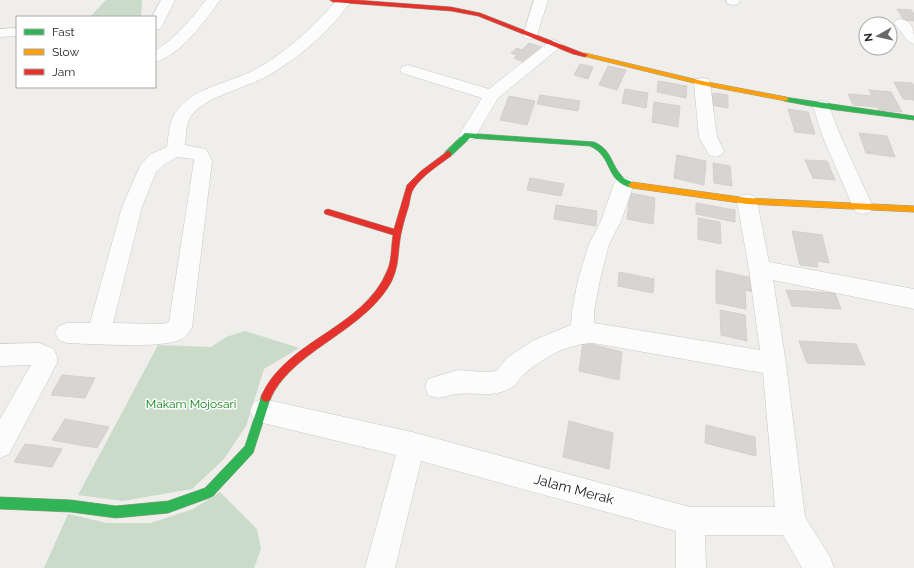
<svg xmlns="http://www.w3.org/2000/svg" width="914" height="568" font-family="Raleway,sans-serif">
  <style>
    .cemetery { fill: #cadbca }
    .building { fill: #d7d4d2; stroke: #d3d0cc }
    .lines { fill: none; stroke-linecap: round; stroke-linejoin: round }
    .street-casing { stroke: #c9c8c7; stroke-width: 1 }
    .fast-casing { stroke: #999a82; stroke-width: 1 }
    .slow-casing { stroke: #999a82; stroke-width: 1 }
    .jam-casing { stroke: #999a82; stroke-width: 1 }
    .street { fill: #fdfcfc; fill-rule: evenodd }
    .fast { fill: #30b455; fill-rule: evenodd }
    .slow { fill: #ff9f0a; fill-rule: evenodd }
    .jam { fill: #e5322d; fill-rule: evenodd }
    .labels { text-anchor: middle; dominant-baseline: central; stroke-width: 3; stroke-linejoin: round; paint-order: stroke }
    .park-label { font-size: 12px; fill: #0c8416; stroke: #fff }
    .near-street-label { font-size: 14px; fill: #222; stroke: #fff }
  </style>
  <rect width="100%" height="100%" fill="#f0eeeb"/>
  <g class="cemetery">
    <polygon points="106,0 142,0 141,17 90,17"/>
    <polygon points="245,331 299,348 264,369 246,426 224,459 192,489 123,501 78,495 158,345 211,347 226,337"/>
    <polygon points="220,492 257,529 261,549 254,568 44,568 68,514 107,523 151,523 193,509"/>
  </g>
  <g class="building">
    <polygon points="897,9 911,10 914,14 914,21 904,20"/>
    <polygon points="529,43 541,47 526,63 514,58 517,55 511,53 517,48 522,50"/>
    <polygon points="580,64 593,67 588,79 574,75"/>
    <polygon points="608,66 626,70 617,90 599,85"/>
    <polygon points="658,81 687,86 686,98 657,92"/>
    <polygon points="894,82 912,83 914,86 914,100 903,99"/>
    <polygon points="625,89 648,93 646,108 622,103"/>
    <polygon points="869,90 891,92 902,112 879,110 877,107 853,105 848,94 872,96"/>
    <polygon points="713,93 728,95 728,108 712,105"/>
    <polygon points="540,95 580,101 578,111 537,104"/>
    <polygon points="509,96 535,101 527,125 500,120"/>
    <polygon points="654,102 680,106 678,127 652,122"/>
    <polygon points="788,109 808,112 815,134 795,132"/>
    <polygon points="859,133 887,136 895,157 866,153"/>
    <polygon points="677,155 706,161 704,185 674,178"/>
    <polygon points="805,160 827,161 835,180 813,178"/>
    <polygon points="713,163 730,166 732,186 714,183"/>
    <polygon points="530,178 564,184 561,196 527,190"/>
    <polygon points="630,193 655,198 653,224 627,219"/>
    <polygon points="696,203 735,210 735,222 696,214"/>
    <polygon points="556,205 597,211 596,226 554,219"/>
    <polygon points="698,218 720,222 721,244 698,239"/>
    <polygon points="792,231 822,235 829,263 817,261 818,267 800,265"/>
    <polygon points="716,270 752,278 753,292 745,290 746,309 716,303"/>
    <polygon points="619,272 654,279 653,293 618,286"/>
    <polygon points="786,290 835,293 841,309 792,306"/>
    <polygon points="720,310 745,315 747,341 721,335"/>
    <polygon points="799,341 856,344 865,365 807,363"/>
    <polygon points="583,342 622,352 619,380 579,371"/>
    <polygon points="62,375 95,378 85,398 51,395"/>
    <polygon points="65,419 109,427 97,448 52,440"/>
    <polygon points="569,421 613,433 609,469 563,457"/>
    <polygon points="706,425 755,437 756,456 705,443"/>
    <polygon points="25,444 62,449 52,467 14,462"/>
  </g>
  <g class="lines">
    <g class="street-casing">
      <g id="street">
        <polygon points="161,0 175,0 162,26 160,29 155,30 155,17 152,17"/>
        <path d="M 206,0 L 220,0 C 205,21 181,55 155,62 L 155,51 C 176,38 191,19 206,0 Z"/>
        <path d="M 337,0 L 351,1 C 332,29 297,60 267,76 C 245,89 207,95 191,116 C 186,123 186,136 185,145 L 206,149 L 212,161 L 192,327 C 189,332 187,336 182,339 C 164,349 91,344 67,343 L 59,340 L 55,333 L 59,326 L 67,323 L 90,323 L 122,207 L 141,164 L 151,154 L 167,147 C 169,134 169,119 178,109 C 197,86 231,83 256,69 C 287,52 314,26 337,0 ZM 177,157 L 193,159 L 194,161 L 169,322 L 162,324 L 113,323 L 142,207 L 156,172 L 165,164 Z"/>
        <polygon points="534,0 548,0 537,35 535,38 530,39 525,38 523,35"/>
        <polygon points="726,0 740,0 738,4 733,5 728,4"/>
        <path d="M 901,19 C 914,22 914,32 914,44 L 909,42 L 894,23 L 896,20 Z"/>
        <polygon points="17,28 17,36 0,37 0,29"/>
        <polygon points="554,40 559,42 562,45 559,48 498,98 474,139 468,141 462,139 459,135 482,98 402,73 400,70 402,67 408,65 489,89 549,42"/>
        <polygon points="702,78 708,79 710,83 717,137 724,151 721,155 715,157 709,155 699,137 694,83 696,79"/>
        <polygon points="821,101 827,102 829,106 840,135 873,207 870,212 863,214 856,212 853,207 822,135 813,106 815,102"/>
        <path d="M 624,177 L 631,179 L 634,184 L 621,221 L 609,244 L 600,280 L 594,311 L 594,323 L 760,350 L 749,269 L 737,201 L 740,196 L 747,194 L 754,196 L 757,201 L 769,262 L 914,289 L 914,309 L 773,280 L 786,364 L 805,517 L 830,557 L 834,568 L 802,568 L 783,535 L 705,535 L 706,568 L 676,568 L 676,531 L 421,461 L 395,568 L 365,568 L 396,455 L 263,423 L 254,420 L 250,411 L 254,402 L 263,399 L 412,432 L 690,507 L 775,507 L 763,373 L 593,343 C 567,344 544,357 524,374 C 519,379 516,386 509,389 C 490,398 477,392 458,394 C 444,395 442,401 428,395 L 425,387 L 428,379 L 458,370 L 485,372 L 496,371 L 507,358 L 534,340 L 571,325 L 572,311 L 578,280 L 589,244 L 601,221 L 614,184 L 617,179 Z"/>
        <polygon points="39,343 54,349 57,357 57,363 9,454 0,458 0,419 31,365 0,366 0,344"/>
      </g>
    </g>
    <g class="fast-casing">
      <g id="fast">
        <polygon points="784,97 914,116 914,120 821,108 784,101"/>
        <path d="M 465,133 L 594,142 C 612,150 610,162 621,175 C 625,181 632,180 636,185 L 632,188 C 604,181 614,157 590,146 L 470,138 L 451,156 L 445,156 L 445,152 Z"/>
        <polygon points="266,392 270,394 271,397 253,453 213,496 209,498 168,513 116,518 71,512 0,509 0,497 71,500 116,506 168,501 205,488 245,446 261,397 262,394"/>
      </g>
    </g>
    <g class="slow-casing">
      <g id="slow">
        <polygon points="585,53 702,81 786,97 789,99 786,101 702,85 583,56 583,54"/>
        <polygon points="632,182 747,198 914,206 914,212 747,204 632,188 628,185"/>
      </g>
    </g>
    <g class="jam-casing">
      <g id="jam">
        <polygon points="330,0 356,0 451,7 480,13 588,55 585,57 573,54 478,16 451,11 333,2"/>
        <path d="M 448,151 L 451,152 L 451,156 C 439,165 423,175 414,188 C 411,192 410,200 409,205 C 406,215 403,224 401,234 C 397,255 400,270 387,289 C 357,334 290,353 270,400 L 266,402 L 262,400 L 261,397 C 285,340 363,329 387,271 C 392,260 391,247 393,235 L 325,214 L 324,212 L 325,210 L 328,209 L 394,229 L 407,185 L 421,171 Z"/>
      </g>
    </g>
    <use href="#street" class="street"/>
    <use href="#fast" class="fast"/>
    <use href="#slow" class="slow"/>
    <use href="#jam" class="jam"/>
  </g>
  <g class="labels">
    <g class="park-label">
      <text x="191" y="404">Makam Mojosari</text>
    </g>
    <g class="near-street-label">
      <text transform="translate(574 489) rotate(15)">Jalam Merak</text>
    </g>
  </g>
  <rect x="16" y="16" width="140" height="72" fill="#ffffff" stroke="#a7a7a7"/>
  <rect x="24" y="29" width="20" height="6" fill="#30b455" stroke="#a7a7a7"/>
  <text x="52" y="36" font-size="12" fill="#222222">Fast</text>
  <rect x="24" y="49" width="20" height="6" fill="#ff9f0a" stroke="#a7a7a7"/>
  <text x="52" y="56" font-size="12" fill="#222222">Slow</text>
  <rect x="24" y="69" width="20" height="6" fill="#e5322d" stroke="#a7a7a7"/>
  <text x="52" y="76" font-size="12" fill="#222222">Jam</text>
  <g transform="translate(878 36) rotate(262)"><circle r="19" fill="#ffffff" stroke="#a7a7a7"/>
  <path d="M0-3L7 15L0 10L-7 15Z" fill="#6a6968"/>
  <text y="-6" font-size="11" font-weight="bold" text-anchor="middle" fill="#222222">N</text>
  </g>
</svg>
